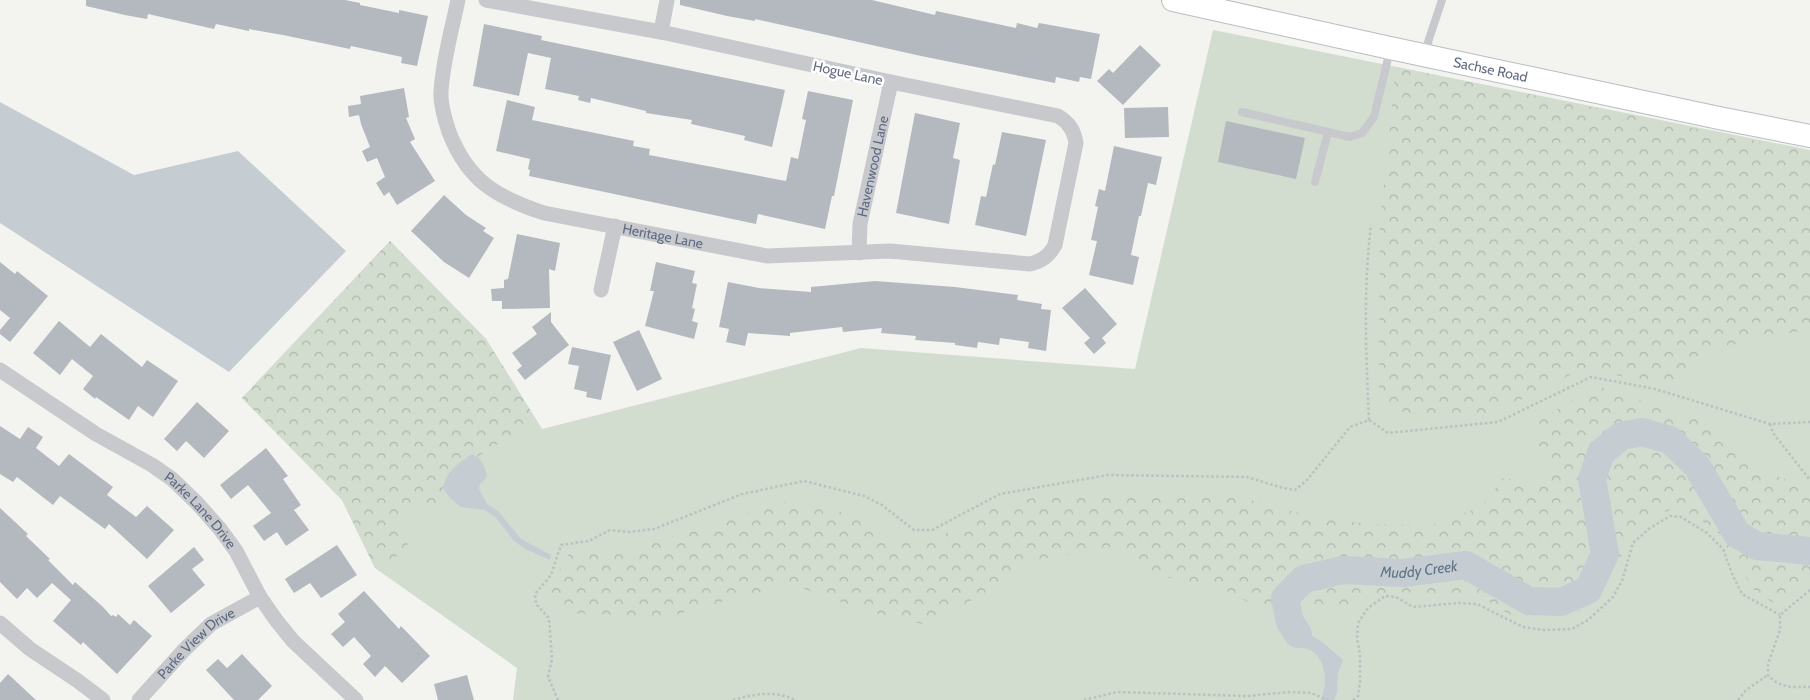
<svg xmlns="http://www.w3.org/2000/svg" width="1810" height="700" font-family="Cabin,sans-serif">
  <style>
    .green { fill: #d2dccf }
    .forest { fill: url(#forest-crowns) }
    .water { fill: #c5cdd3 }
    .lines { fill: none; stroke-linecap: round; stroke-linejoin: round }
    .river { stroke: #c5cdd3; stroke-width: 28 }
    .building { fill: #b4b9bf }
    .secondary-casing { stroke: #b9bcc1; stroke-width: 24 }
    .path { stroke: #bebfc1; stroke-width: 2.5; stroke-dasharray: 2.5 2.5; stroke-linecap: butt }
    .lane { stroke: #c7c9cd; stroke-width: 8 }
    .street { stroke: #c7c9cd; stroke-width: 15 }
    .secondary { stroke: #fff; stroke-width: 22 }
    .labels { text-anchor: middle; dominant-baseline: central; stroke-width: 5; stroke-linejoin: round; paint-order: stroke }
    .street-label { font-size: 14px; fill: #606b83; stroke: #fff }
    .water-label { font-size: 15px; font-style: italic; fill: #5f7489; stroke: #fff }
  </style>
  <defs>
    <pattern id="forest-crowns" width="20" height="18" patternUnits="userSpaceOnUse" patternTransform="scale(1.25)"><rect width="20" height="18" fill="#d2dccf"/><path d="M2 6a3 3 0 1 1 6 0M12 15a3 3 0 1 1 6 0" fill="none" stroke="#aeb6ad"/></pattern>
  </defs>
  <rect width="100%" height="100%" fill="#f3f4ef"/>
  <polygon class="green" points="1213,30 1810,150 1810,700 513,700 517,668 375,568 342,500 242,398 390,241 486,339 542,429 861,348 1135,369"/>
  <g class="forest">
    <polygon points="1396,67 1810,152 1810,330 1748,339 1693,361 1666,386 1584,368 1497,412 1421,419 1379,403 1380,222"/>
    <path d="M 390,241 L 486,339 L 542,429 L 526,426 L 477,457 L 472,454 C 458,463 446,471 443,488 L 450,498 L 442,505 L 412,508 L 397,523 L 410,549 L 375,568 L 342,500 L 242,398 Z"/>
    <polygon points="1597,386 1714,425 1760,471 1803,485 1810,483 1810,583 1791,600 1773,603 1753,589 1715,528 1674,508 1636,525 1612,576 1594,603 1561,622 1510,615 1481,597 1398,592 1373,595 1348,610 1299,610 1297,601 1285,598 1261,609 1223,589 1147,573 1122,545 1037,560 988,591 927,625 869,612 790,584 667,617 567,613 543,597 569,554 628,550 788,501 845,513 899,542 936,539 988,510 1036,497 1124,494 1236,496 1310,516 1368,524 1432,525 1481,507 1503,478 1547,484 1559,464 1533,447 1540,420"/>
  </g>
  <g class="water">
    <polygon points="0,102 134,175 238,151 346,251 229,372 0,223"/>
    <path d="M 472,454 C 482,459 485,466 487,477 L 480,484 L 479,489 L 487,504 L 498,511 L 521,539 L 551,555 L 550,560 L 525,549 L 513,540 L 496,518 L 485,510 L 461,507 L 450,498 L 443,488 C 446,471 459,463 472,454 Z"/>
    <path d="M 1285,598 L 1297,601 L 1305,632 L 1321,641 L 1343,660 L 1338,673 L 1337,693 L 1334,700 L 1321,700 C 1327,685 1327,661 1312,651 C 1307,648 1300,648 1296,647 L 1281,624 L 1276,602 Z"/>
  </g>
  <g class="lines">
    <path class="river" id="s1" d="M 1298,634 L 1290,622 L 1285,598 L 1304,579 L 1343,570 L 1403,573 L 1466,565 L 1529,601 L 1561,602 L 1588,590 L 1605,554 L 1592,479 L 1601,453 L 1621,436 L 1642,432 L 1670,440 L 1697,466 L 1737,534 L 1757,546 L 1810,551"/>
  </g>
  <g class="building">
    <polygon points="86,0 345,0 360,3 360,5 399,13 399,10 428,16 417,66 401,63 402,57 351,46 350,49 283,35 249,29 249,31 216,24 214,29 148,14 147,19 125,15 86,6"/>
    <polygon points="680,0 872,0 935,15 936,11 1016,28 1017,23 1037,28 1039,23 1100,34 1091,79 1080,77 1079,82 1056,77 1055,83 921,56 755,19 755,21 727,16 680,5"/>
    <polygon points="484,24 542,36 541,40 785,90 772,147 744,140 745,136 691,124 692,120 646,113 646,111 591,98 590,103 578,100 579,96 545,89 551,58 528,53 519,96 473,86"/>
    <polygon points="1140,45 1161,65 1123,105 1097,81 1109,69 1113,73"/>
    <polygon points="404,88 409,117 406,118 415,139 410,142 435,181 397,205 389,192 384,196 376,183 385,177 377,158 367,162 362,151 370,147 361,124 359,115 349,117 348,106 361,104 360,96"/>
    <polygon points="808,91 853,100 834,196 832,196 825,229 758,214 756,224 529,176 530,170 528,169 530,159 496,151 507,100 535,107 532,120 634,141 633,146 650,149 649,155 786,181 791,157 798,159 806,120 802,119"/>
    <polygon points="1168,107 1169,137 1125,138 1124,108"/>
    <polygon points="915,113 960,123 953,158 960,160 949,224 896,213"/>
    <polygon points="1226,121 1305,138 1296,179 1218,162"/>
    <polygon points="1002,132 1046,140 1026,236 975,225 981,196 986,197 993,164 995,165"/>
    <polygon points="1114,146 1162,157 1156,185 1148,183 1141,216 1139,216 1131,255 1139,257 1133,285 1089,275 1097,241 1091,240 1098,207 1095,206 1099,189 1105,191"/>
    <polygon points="444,195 466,215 486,228 483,231 494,238 469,278 444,262 411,231"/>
    <polygon points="517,234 560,243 555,271 549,269 550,308 502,309 502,301 492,301 491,289 504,288 504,280 508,279"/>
    <polygon points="0,262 15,274 17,271 48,296 10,342 0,334 0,330 10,318 0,310"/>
    <polygon points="656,262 695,271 692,283 697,284 692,308 695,309 692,321 698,323 694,339 645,326 654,291 650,291"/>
    <polygon points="875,281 955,287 1018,295 1017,300 1042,304 1041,309 1051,310 1046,351 1028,348 1029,342 1000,338 999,345 978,342 977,348 955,345 955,343 915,340 916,336 881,333 882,328 843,332 842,327 790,333 790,336 748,333 745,346 726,342 729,329 719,327 728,282 759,288 811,292 811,287"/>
    <polygon points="1085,288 1117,324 1102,338 1106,343 1094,354 1084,343 1090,338 1062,308"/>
    <polygon points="551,312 551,322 569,345 525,380 517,370 522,366 512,353 537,334 532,327"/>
    <polygon points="59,321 90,347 101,334 142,367 147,360 178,381 153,417 138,406 129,420 96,397 95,399 83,389 93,376 72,359 60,375 33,353"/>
    <polygon points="639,330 662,379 637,391 613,342"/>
    <polygon points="572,347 611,355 601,400 586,397 587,392 574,389 579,366 568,364"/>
    <polygon points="197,402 229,431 204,458 186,441 177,451 164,439"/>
    <polygon points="0,426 20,439 28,427 43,437 36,448 59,466 69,454 113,487 107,495 136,517 147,506 174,530 147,559 109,524 105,529 60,496 53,505 17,477 13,482 0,474"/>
    <polygon points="266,448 288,476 283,479 301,505 294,510 309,530 286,546 277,532 264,541 253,526 271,513 248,485 231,499 220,485"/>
    <polygon points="0,508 28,534 26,536 50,559 48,560 73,585 75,582 103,607 111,616 113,615 116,617 118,614 130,625 134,620 152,636 117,674 83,642 81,645 53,621 71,600 52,583 37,598 27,588 17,599 0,582"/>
    <polygon points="337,545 357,575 321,598 310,583 294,593 285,579"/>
    <polygon points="194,547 204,560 192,569 205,585 171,613 148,586"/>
    <polygon points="364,591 399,629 401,626 430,656 402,683 385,666 375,677 363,664 371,656 354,637 343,647 331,634 345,622 338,614"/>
    <polygon points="242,654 272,686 258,700 234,700 206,670 218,659 227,668"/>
    <polygon points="8,674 36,700 0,700 0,683"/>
    <polygon points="467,675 474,700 438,700 434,684"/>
  </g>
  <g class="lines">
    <g class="secondary-casing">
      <g id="secondary">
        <path id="s6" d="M 1173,0 L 1390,48 L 1719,118 L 1810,136"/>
      </g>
    </g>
    <g class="path">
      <path d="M 1369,420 C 1366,355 1363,290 1371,225"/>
      <polyline points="1770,424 1773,433 1810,480"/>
      <path d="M 1810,590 L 1780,615 L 1780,630 L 1768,664 L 1768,675 C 1781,689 1792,687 1810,687"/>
      <polyline points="558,700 548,677 552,659 549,618 536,604 535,594 551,575 561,545 589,541 610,530 629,532 654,529 742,494 804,481 864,496 882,505 914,530 932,530 1000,494 1108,475 1247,477 1283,488 1295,490 1307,480 1350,427 1369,420 1388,433 1498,422 1591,377 1655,389 1770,424 1810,422"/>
      <path d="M 733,700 C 754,694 775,690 795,700"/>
      <polyline points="1084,700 1117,692 1247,696 1290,692 1311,693 1328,700"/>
      <polyline points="1353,700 1358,696 1360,682 1360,654 1357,638 1358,623 1368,608 1385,596 1396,597 1413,607 1459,603 1477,604 1523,627 1544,630 1572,629 1588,620 1612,598 1622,581 1633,543 1650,528 1670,516 1681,517 1707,533 1723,549 1733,576 1742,594 1780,615"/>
      <polyline points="1738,700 1746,690 1768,675"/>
    </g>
    <g class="lane">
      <polyline points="1429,55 1428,42 1442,0"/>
      <polyline points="1242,112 1350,137 1362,133 1374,117 1390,50"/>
      <polyline points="1315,182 1328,132"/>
    </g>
    <g class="street">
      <path id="s2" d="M 458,0 C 452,29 443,60 441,91 C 440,104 445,120 449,132 C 468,181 496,197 544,213 L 767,256 L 890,251 L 1030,264 C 1042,261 1049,256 1055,245 L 1076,143 C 1074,130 1069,123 1058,116 L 891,82 L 661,32 L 486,0"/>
      <polyline points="661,32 667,0"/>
      <path id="s3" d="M 859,253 L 860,224 L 891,82"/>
      <polyline points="601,290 615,226"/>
      <path id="s4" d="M 0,370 L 96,434 L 152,465 L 172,479 L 197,503 L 220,529 L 236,551 L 260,597 L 276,620 L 293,641 L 356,700"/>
      <polyline points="0,623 30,649 78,681 103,700"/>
      <path id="s5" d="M 139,700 L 184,650 L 211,624 L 260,597"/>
    </g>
    <use href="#secondary" class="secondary"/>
  </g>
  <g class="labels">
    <g class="street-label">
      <text stroke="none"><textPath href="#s6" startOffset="325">Sachse Road</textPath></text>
      <text transform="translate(848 73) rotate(12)">Hogue Lane</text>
      <text stroke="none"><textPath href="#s3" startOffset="88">Havenwood Lane</textPath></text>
      <text stroke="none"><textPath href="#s2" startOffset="386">Heritage Lane</textPath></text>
      <text stroke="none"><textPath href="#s4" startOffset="246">Parke Lane Drive</textPath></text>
      <text stroke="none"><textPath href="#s5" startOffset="81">Parke View Drive</textPath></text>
    </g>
    <g class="water-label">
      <text stroke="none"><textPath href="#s1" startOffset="182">Muddy Creek</textPath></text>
    </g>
  </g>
</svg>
